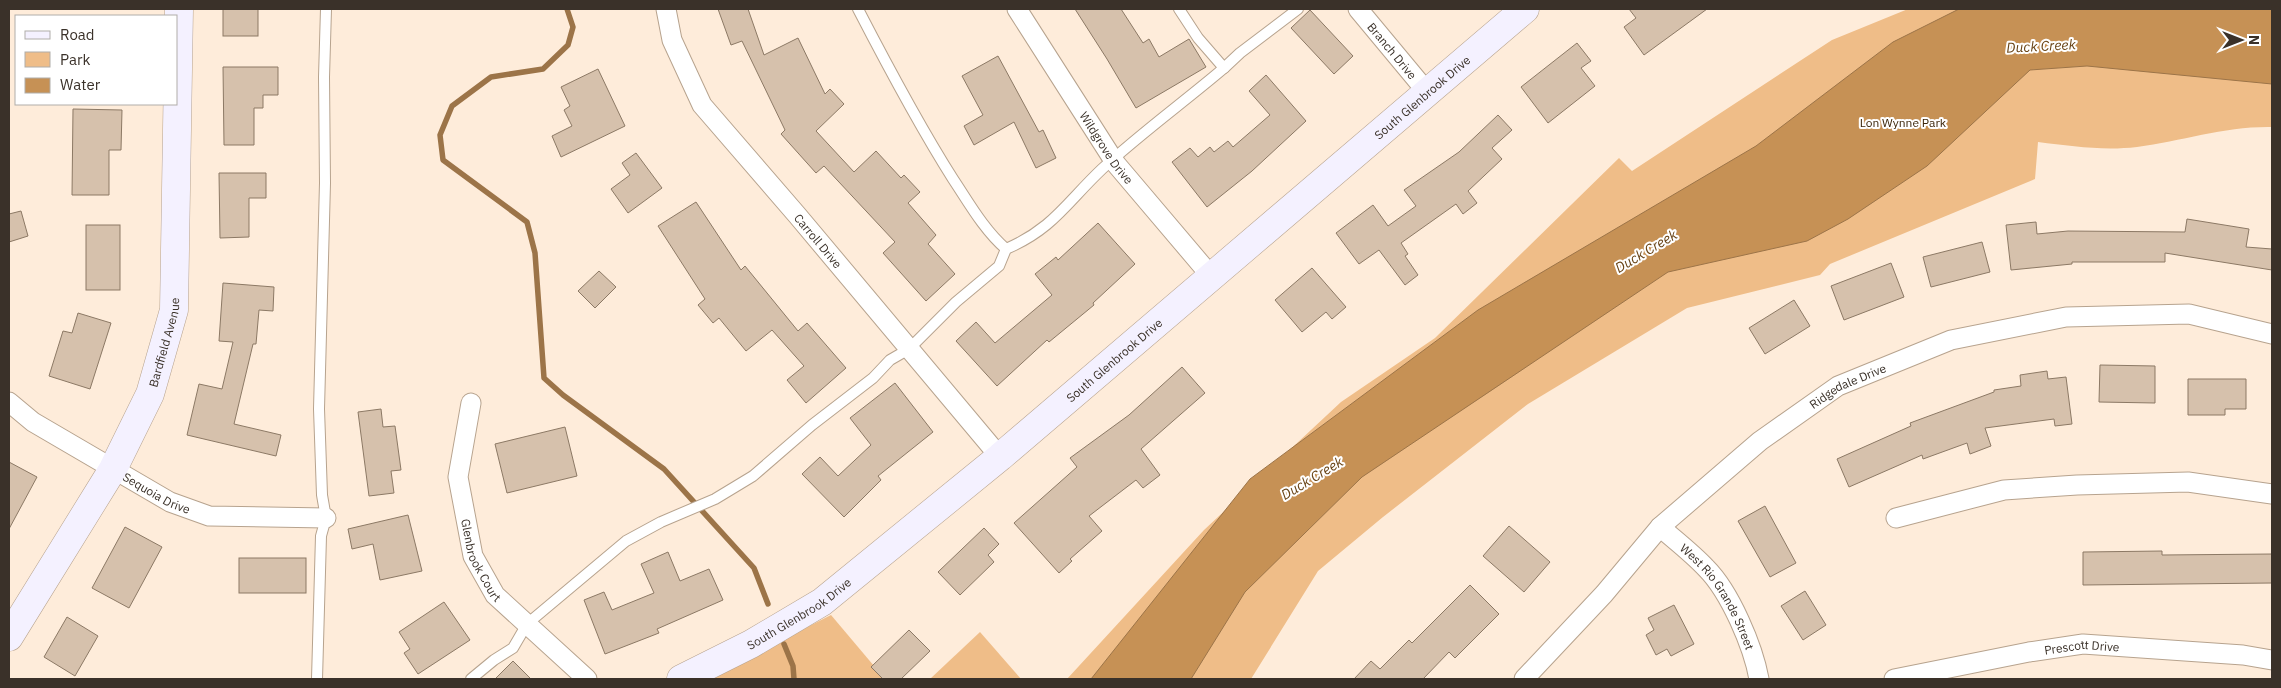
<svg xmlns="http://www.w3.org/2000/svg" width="2281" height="688" font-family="'IBM Plex Sans',sans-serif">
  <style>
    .green { fill: #efbd88 }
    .water { fill: #c69155; stroke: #9c7448 }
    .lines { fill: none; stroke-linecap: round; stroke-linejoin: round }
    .stream { stroke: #9c7448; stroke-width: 5.5 }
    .building { fill: #d6c1ac; stroke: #8c7965 }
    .lane-casing { stroke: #b7a38e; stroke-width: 12 }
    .street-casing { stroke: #b7a38e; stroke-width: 21 }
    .secondary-casing { stroke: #b7a38e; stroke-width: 29 }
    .lane { stroke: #fff; stroke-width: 10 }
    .street { stroke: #fff; stroke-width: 19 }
    .secondary { stroke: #f4f1ff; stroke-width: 28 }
    .labels { text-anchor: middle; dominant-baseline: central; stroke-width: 4; stroke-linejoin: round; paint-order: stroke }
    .street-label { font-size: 12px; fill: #3a3129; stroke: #fff }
    .park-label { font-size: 12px; fill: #3b2509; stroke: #fff }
    .water-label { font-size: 14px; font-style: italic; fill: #684315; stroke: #fff }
  </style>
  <rect width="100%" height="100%" fill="#feecda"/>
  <g class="green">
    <path d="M 1908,9 L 2272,9 L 2272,127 C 2226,126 2182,141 2137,147 C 2103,151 2071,146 2038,142 L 2035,179 L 1830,264 L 1820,275 L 1687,308 L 1528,404 L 1383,517 L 1318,571 L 1251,679 L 1067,679 L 1204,530 L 1341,402 L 1435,338 L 1619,158 L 1632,171 L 1832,40 Z"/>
    <polygon points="831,615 885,679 706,679"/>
    <polygon points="980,632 1021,679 930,679"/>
  </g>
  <polygon class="water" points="1959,9 2272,9 2272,84 2087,66 2030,70 1927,166 1848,219 1807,241 1668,272 1362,477 1245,592 1191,679 1091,679 1250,479 1478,310 1756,146 1893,42"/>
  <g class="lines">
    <g class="stream">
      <polyline points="567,9 573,27 568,45 543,69 491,77 452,106 440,135 443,160 527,222 535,253 544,378 563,395 664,469 754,568 768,604"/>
      <polyline points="784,644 793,666 794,679"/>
    </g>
  </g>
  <g class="building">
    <rect x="223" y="9" width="35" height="27"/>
    <polygon points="718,9 748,9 764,55 798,38 825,94 830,89 844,104 816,131 854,172 876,151 901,178 904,175 920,192 908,203 936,235 928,244 955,274 926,301 883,253 895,242 824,166 816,173 781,134 785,130 742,41 731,45"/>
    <polygon points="1075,9 1121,9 1143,43 1149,39 1159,57 1189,39 1206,67 1136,108 1107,59"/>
    <polygon points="1629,9 1707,9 1644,55 1624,27 1636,18"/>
    <polygon points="1310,10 1353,56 1334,74 1291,28"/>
    <polygon points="1577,43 1591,61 1581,68 1595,86 1548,123 1521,87"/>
    <polygon points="998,56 1039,132 1043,130 1056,158 1036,168 1014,122 974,145 964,126 983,115 962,76"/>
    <polygon points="223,67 278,67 278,95 263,95 263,108 254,108 254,145 224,145"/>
    <polygon points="598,69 625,126 561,157 552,136 572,126 564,110 570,106 561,87"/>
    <polygon points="1266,75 1306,121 1252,171 1207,207 1172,162 1190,148 1198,157 1210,147 1214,152 1228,141 1233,147 1270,115 1249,91"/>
    <polygon points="73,109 122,110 121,150 109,150 109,195 72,195"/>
    <polygon points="1498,115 1512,130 1492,148 1502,159 1468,191 1477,203 1463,214 1456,204 1401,243 1408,254 1405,256 1418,275 1405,285 1379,250 1359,264 1336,233 1373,205 1388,226 1416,206 1404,190 1459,152"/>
    <polygon points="636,153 662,188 628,213 611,189 630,175 622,163"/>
    <polygon points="219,173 266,173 266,198 249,198 249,237 220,238"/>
    <polygon points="696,202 741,270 745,266 798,331 807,323 846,368 806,403 787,380 804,366 772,330 746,351 719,318 713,323 698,305 705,299 658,226"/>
    <polygon points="21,211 28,236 9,242 9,214"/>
    <polygon points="2187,219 2249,229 2246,247 2272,249 2272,270 2165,253 2165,262 2072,262 2072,264 2011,270 2006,225 2036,222 2037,234 2068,231 2185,232"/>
    <polygon points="1098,223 1135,264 1093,303 1094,305 1049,342 1047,340 997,386 956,341 976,322 995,343 1052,295 1035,274 1056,257 1058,260"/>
    <rect x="86" y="225" width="34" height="65"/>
    <polygon points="1982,242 1990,272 1931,287 1923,257"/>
    <polygon points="1891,263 1904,297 1844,320 1831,286"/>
    <polygon points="1312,268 1346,307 1332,319 1326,312 1302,332 1275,300"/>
    <polygon points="599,271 616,287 595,308 578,291"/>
    <polygon points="223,283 274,287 273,311 259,310 256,344 253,344 234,424 281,435 276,456 187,435 199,384 222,389 233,342 219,341"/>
    <polygon points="1794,300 1810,326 1765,354 1749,328"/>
    <polygon points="78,313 111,323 90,389 49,376 63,331 72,333"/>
    <polygon points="2100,365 2155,366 2155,403 2099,402"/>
    <polygon points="1182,367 1205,393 1141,449 1160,475 1143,488 1136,480 1089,516 1102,531 1070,559 1072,561 1059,573 1014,523 1077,467 1070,458 1129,415"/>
    <polygon points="2047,371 2048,379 2066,377 2072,424 2055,426 2054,419 1985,428 1991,446 1970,454 1967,443 1923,459 1922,455 1849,487 1837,459 1911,426 1910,423 1994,392 1994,390 2021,386 2020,375"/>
    <polygon points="2188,379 2246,379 2246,409 2225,409 2225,415 2188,415"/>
    <polygon points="895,383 933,432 878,476 881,480 844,517 802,474 820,457 838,476 871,445 850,418"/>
    <polygon points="381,409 383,427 395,426 401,470 391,471 394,493 369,496 358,412"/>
    <polygon points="565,427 577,476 507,493 495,444"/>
    <polygon points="9,462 37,477 9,529"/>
    <polygon points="1765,506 1796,563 1770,577 1738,521"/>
    <polygon points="408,515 422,571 380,580 373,544 352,549 348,529"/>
    <polygon points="1509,526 1550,562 1524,592 1483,556"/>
    <polygon points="125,527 162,547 129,608 92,588"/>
    <polygon points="984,528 999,544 988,555 994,562 960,595 938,572"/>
    <polygon points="2162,551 2162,555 2272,554 2272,583 2083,585 2083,552"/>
    <polygon points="668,552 680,581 709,569 723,600 657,629 659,633 605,654 584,600 604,592 612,610 654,593 641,564"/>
    <rect x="239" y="558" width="67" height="35"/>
    <polygon points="1470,585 1499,614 1455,658 1449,652 1423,679 1354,679 1371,661 1380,669 1409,640 1412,643"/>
    <polygon points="1805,591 1826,625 1803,640 1781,606"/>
    <polygon points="444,602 470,640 418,674 404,653 410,649 399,632"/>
    <polygon points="1674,605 1694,644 1671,656 1667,649 1656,655 1646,635 1654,630 1648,618"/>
    <polygon points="67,617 98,636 75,676 44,657"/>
    <polygon points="909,630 930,651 901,679 883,679 871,667"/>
    <polygon points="513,661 531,679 495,679"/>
  </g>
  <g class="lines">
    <g class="lane-casing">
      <g id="lane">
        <path d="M 858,9 C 888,67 918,124 953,179 C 969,203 984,230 1006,249"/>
        <polyline points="1224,68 1240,53 1298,9"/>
        <polyline points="317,679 321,536 326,518 322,495 319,409 325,183 324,77 326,9"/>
        <path d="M 471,679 L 494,660 L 513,648 L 527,624 L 626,541 L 661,522 L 715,499 L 753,476 L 812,425 L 873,378 L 890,360 L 909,349 L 956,302 L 999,266 L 1006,249 C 1053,229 1067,202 1102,169 C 1141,133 1184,102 1224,68 L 1198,38 L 1179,9"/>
      </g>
    </g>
    <g class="street-casing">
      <g id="street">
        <path id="s1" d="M 666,9 L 672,40 L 702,105 L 797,215 L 1000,457"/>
        <path id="s2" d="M 1017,9 L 1116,164 L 1211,276"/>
        <path id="s3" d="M 1358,9 L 1427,92"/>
        <path id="s4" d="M 9,402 L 33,422 L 170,502 L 209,516 L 326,518"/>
        <path id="s5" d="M 471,403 L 458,477 L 473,556 L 495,595 L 587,679"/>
        <polyline points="1896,518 2004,490 2077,485 2188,482 2272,494"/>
        <path id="s6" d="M 1660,527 C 1675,540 1692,553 1706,568 C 1730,592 1753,646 1759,679"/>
        <path id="s7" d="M 1524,679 L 1604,594 L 1660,527 L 1760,441 L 1838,386 L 1951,340 L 2066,317 L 2189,314 L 2272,334"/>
        <path id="s8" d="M 1894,679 L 2029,652 L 2083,644 L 2243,655 L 2272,660"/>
      </g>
    </g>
    <g class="secondary-casing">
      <g id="secondary">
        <path id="s9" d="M 9,637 L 113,469 L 150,394 L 174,310 L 179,9"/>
        <path id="s10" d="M 681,679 L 751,644 L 822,602 L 1000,457 L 1525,9"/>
      </g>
    </g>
    <use href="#lane" class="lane"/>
    <use href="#street" class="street"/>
    <use href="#secondary" class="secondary"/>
  </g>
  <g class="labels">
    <g class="street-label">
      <text stroke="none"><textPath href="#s3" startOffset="54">Branch Drive</textPath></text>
      <text stroke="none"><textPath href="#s10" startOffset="945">South Glenbrook Drive</textPath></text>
      <text stroke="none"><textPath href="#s2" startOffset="165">Wildgrove Drive</textPath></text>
      <text stroke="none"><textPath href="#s1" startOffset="282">Carroll Drive</textPath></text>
      <text stroke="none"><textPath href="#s9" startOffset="335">Bardfield Avenue</textPath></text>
      <text stroke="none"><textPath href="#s10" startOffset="540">South Glenbrook Drive</textPath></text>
      <text stroke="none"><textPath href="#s7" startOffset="440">Ridgedale Drive</textPath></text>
      <text stroke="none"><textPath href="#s4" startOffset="174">Sequoia Drive</textPath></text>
      <text stroke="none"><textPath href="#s5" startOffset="162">Glenbrook Court</textPath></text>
      <text stroke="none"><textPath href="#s6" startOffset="92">West Rio Grande Street</textPath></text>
      <text stroke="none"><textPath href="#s10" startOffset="135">South Glenbrook Drive</textPath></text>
      <text stroke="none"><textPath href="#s8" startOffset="191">Prescott Drive</textPath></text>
    </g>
    <g class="park-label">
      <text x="1903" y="122">Lon Wynne Park</text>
    </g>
    <g class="water-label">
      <text transform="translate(2041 46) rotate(-3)">Duck Creek</text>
      <text transform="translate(1646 251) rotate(-31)">Duck Creek</text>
      <text transform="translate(1312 478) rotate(-31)">Duck Creek</text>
    </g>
  </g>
  <rect width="2281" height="688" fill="none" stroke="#3a3129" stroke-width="20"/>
  <rect x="15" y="15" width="162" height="90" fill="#ffffff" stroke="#b0ada9"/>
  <rect x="25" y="31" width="25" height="8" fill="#f4f1ff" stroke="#b0ada9"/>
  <text x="60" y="40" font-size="15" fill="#3a3129">Road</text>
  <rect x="25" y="52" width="25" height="15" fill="#efbd88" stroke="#b0ada9"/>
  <text x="60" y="65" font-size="15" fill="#3a3129">Park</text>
  <rect x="25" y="78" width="25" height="15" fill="#c69155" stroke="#b0ada9"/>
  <text x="60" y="90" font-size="15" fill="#3a3129">Water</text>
  <g transform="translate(2241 40) rotate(90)" stroke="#ffffff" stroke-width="4" paint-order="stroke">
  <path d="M0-4L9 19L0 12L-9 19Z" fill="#3a3129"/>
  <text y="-8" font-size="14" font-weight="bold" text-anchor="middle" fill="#3a3129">N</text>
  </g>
</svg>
